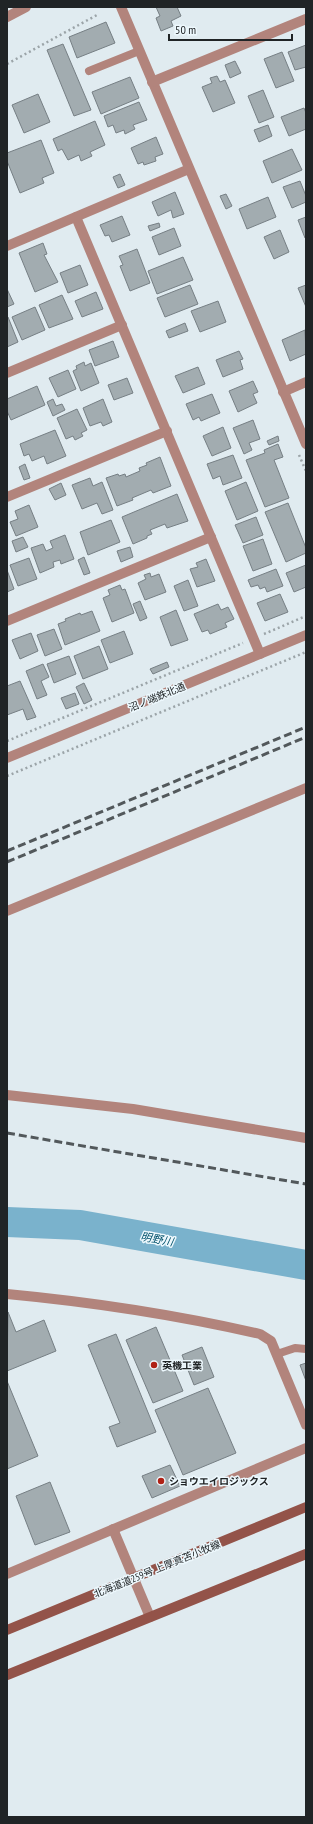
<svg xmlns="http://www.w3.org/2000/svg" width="313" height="1824" font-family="'PT Sans Narrow','Noto Sans JP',sans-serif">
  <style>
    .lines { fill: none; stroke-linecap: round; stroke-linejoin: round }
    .river { stroke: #7ab2cc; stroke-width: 30 }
    .building { fill: #a2acb0; stroke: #767f84 }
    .path { stroke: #9ba4a8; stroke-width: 2.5; stroke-dasharray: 2 3; stroke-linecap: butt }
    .service { stroke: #b2847c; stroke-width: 8 }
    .minor { stroke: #b2847c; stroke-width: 10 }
    .tertiary { stroke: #b2847c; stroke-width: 10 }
    .secondary { stroke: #935349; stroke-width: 10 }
    .rail { stroke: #52585b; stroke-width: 3; stroke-dasharray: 8 4; stroke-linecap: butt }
    .poi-dot { fill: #b02115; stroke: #edf8fd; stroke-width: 1.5 }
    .labels { text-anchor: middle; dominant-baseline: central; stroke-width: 3; stroke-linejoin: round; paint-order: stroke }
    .street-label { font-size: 10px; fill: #202426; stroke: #edf8fd }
    .poi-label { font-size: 10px; font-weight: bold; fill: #202426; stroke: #edf8fd; text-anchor: start }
    .water-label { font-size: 11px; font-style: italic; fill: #00516b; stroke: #edf8fd }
  </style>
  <rect width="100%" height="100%" fill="#e0ebf0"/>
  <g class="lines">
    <polyline class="river" points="7,1222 80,1225 306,1265"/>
  </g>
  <g class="building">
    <polygon points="156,7 177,7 181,16 171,21 173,26 161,31 156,18 160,16"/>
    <polygon points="106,22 115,43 77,58 69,37"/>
    <polygon points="63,44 91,110 74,116 47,50"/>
    <polygon points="306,45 306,67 295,70 288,52"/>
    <polygon points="282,52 294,81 276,88 264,59"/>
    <polygon points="235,61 241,73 230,78 225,65"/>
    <polygon points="217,76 220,82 225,80 235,103 213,112 202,87 212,83 210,78"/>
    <polygon points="130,77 139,98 101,114 92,92"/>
    <polygon points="263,90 274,117 259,123 248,96"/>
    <polygon points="38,94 50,122 24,133 12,105"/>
    <polygon points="139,102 147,120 133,125 135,129 125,134 124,130 116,133 113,125 108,127 104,116"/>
    <polygon points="304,108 306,113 306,129 289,136 281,117"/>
    <polygon points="95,121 105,145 90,152 92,156 81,161 79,155 68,160 62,149 58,151 53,139"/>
    <polygon points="268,125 272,136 259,142 254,130"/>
    <polygon points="156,137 163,154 155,157 156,161 144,165 143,162 138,164 131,148"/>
    <polygon points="41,140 54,173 42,178 44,183 20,193 7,161 7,153"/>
    <polygon points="292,149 302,170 272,183 263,161"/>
    <polygon points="120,174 125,185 118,188 113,177"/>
    <polygon points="300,181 306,196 306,202 292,208 283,187"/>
    <polygon points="175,192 184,214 173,218 171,210 158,216 152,202"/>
    <polygon points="226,194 232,206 226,209 220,196"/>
    <polygon points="268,197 276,217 247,229 239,209"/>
    <polygon points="122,216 130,235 112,242 109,235 105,236 100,225"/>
    <polygon points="306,217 306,238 305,238 298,220"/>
    <polygon points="159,223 160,227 150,231 148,226"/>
    <polygon points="174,228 181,246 159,255 152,237"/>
    <polygon points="280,230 289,252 274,259 264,237"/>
    <polygon points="43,243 47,254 44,255 58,282 35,292 19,253"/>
    <polygon points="137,249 150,283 130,291 120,266 123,265 119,256"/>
    <polygon points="183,257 193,280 157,294 148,271"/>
    <polygon points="80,265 88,285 68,293 60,273"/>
    <polygon points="190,285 198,304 165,317 157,298"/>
    <polygon points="306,285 306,307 298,288"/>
    <polygon points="7,289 14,304 7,307"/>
    <polygon points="96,292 103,309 82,317 75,301"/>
    <polygon points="62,295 73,319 49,328 39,305"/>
    <polygon points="218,301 226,322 200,332 191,311"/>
    <polygon points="35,307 45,330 22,340 12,317"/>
    <polygon points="8,317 18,342 7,347 7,318"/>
    <polygon points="185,323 188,331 169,338 166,331"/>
    <polygon points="305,330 306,354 290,361 282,340"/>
    <polygon points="113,341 119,357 95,366 89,350"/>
    <polygon points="239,351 243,359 240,360 243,369 223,377 216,360"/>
    <polygon points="84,362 85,366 91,363 99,383 81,391 73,371 77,369 76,366"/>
    <polygon points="198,367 205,384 183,393 175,376"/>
    <polygon points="68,370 76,389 58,397 49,378"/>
    <polygon points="127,378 133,393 114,400 108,385"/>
    <polygon points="253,381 258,392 253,394 257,403 238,412 229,391"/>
    <polygon points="37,386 45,405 11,420 7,411 7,399"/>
    <polygon points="212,394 220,413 201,421 199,417 193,420 186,404"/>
    <polygon points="53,399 56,406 62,404 65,410 53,416 47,402"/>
    <polygon points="103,399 112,422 103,426 101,422 90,426 83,408"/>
    <polygon points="77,409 87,430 81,433 83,436 75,440 73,436 66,439 57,418"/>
    <polygon points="253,420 260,439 249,443 252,450 244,454 233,428"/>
    <polygon points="223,427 231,448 212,456 203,436"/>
    <polygon points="55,430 66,456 47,464 44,456 32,461 29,454 24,456 20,444"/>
    <polygon points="278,436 279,441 269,445 267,441"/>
    <polygon points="278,444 283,457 274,460 289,498 265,507 246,460 265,453 264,450"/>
    <polygon points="233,455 242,478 223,485 220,476 213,479 207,464"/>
    <polygon points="160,457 171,486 153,493 151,490 132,498 133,500 117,506 106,478 118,474 119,476 125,474 126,477 140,471 139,468 147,465 146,463"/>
    <polygon points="25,464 30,478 24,480 19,467"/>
    <polygon points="90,478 93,486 102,482 113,510 102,514 97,503 82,509 72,485"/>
    <polygon points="246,482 258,511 237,520 225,491"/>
    <polygon points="61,483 66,495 55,500 49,489"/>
    <polygon points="177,494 188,521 167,528 165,524 150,530 152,534 147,536 147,538 133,544 122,517"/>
    <polygon points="288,503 306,548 306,553 286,562 265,512"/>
    <polygon points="29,505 38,527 16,536 10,522 18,519 15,511"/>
    <polygon points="256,517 263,535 243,543 235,525"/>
    <polygon points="111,520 120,542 88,555 80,532"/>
    <polygon points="65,535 74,559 61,564 60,560 53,562 54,567 40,573 31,548 43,544 46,551 53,548 50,541"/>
    <polygon points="23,537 28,547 16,552 12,541"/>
    <polygon points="263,539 272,564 253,571 243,546"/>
    <polygon points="130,547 133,557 121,562 117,551"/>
    <polygon points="84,557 90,573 84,575 78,560"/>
    <polygon points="29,558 37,579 18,586 10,565"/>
    <polygon points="206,559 215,581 197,587 190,569 198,567 196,563"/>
    <polygon points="306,565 306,587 294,592 286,573"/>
    <polygon points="276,569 283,586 267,592 265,587 260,589 258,585 251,587 248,580"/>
    <polygon points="7,570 14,589 7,592"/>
    <polygon points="150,573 151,577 159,574 166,592 145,600 138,583 146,579 144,575"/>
    <polygon points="188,580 198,606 184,611 174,586"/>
    <polygon points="120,585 122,590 125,589 134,613 112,622 103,598 110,595 108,590"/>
    <polygon points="280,594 288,612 265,621 257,603"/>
    <polygon points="140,601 147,618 140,621 133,604"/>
    <polygon points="218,604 221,610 228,607 234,619 225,623 227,627 210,634 208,630 202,632 194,614"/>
    <polygon points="176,610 188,640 171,646 160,617"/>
    <polygon points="92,611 100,631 65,645 58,624 66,621 65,619 80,613 81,615"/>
    <polygon points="54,629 62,649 45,656 37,635"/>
    <polygon points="124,631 133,654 110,663 101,640"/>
    <polygon points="31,633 38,651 20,659 12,640"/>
    <polygon points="99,646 108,669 83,679 74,656"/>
    <polygon points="69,656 76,674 54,683 47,664"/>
    <polygon points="167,662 169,667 153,674 150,669"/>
    <polygon points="43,664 49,677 41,681 47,695 37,699 26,671"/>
    <polygon points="20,681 36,717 27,720 23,709 7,715 7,686"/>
    <polygon points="84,683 92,700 84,704 76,687"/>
    <polygon points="75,693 79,704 66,709 61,698"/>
    <polygon points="8,1312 16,1332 44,1320 56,1351 7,1371"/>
    <polygon points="156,1327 183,1391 153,1403 126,1340"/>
    <polygon points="116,1334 156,1432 117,1447 109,1427 120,1423 88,1345"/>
    <polygon points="202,1347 214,1377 194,1385 182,1355"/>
    <polygon points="306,1363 306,1381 300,1365"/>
    <polygon points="7,1381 38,1456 7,1469"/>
    <polygon points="208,1388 236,1453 183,1475 155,1410"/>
    <polygon points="170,1465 180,1486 152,1498 142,1476"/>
    <polygon points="50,1482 70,1532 35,1545 16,1496"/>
  </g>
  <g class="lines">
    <g class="path">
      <polyline points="7,64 97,15"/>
      <polyline points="299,455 306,471"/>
      <polyline points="264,634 306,616"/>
      <polyline points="7,741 243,643"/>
      <polyline points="7,776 306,652"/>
    </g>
    <g class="service">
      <polyline points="89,71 139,51"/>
      <polyline points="277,1354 295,1348 306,1349"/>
    </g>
    <g class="minor">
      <polyline points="121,7 306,444"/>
      <polyline points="152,82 306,19"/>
      <polyline points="76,217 260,654"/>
      <polyline points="7,246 189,169"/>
      <polyline points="7,373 122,325"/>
      <polyline points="283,392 306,382"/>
      <polyline points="7,497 167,431"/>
      <polyline points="7,621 211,537"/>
      <polyline points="7,911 306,788"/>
      <polyline points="7,1095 133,1109 306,1138"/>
      <path d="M 7,1294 C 92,1302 177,1315 260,1334 L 271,1341 L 306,1425"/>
      <polyline points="113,1529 150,1617"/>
      <polyline points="7,1574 306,1448"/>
    </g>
    <g class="tertiary">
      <polyline points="7,17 26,7"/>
      <polyline points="7,758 306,635"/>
    </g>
    <g class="secondary">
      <polyline points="7,1630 306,1507"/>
      <polyline points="7,1675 306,1554"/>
    </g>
    <g class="rail">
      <polyline points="7,851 306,727"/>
      <polyline points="7,862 306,737"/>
      <polyline points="7,1133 306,1184"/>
    </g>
  </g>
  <g class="poi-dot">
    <circle cx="154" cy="1365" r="4"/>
    <circle cx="161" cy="1481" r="4"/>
  </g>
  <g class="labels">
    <g class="street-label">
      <text transform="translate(157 697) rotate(-22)">沼ノ端鉄北通</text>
      <text transform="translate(157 1569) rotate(-22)">北海道道259号 上厚真苫小牧線</text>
    </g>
    <g class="poi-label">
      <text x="162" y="1365">英機工業</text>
      <text x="169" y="1481">ショウエイロジックス</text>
    </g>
    <g class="water-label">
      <text transform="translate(157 1239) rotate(10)">明野川</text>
    </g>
  </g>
  <rect width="313" height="1824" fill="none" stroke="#202426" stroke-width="16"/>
  <path d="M169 34v6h123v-6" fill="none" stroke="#202426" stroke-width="2"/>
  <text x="175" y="34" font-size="12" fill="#202426" stroke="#edf8fd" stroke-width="3" paint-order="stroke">50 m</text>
</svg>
